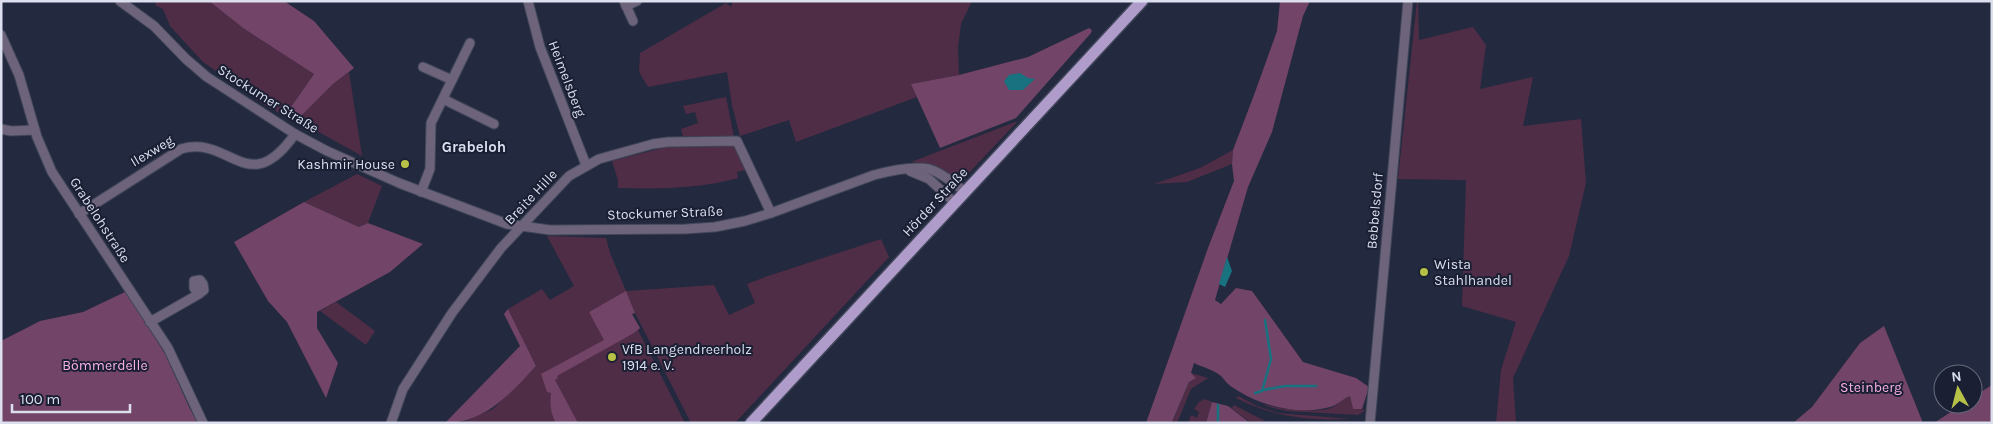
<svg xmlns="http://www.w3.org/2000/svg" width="1993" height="424" font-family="Karla,sans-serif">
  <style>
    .green { fill: #4f2d46 }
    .forest { fill: #724467 }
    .water { fill: #18727f }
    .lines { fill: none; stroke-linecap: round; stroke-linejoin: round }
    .stream { stroke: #18727f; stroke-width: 2.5 }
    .minor-casing { stroke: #40465a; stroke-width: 11 }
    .major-casing { stroke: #40465a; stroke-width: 14 }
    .minor { stroke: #6d637a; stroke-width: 9 }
    .major { stroke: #b09cca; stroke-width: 11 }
    .poi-dot { fill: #b8c147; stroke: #1a1f34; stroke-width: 2 }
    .labels { text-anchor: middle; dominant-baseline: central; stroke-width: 4; stroke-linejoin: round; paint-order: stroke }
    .street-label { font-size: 14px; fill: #dbdfee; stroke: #1a1f34 }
    .poi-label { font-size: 14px; fill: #dbdfee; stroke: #1a1f34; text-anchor: start }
    .park-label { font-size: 14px; fill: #fcb1e8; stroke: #1a1f34 }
    .neighbourhood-label { font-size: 15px; font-weight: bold; fill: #dbdfee; stroke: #1a1f34 }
  </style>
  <rect width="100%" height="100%" fill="#23293e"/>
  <g class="green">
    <polygon points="157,1 209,1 243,28 314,74 286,114 283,115 263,104 203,62 170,26 163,9 155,5"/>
    <polygon points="733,1 972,1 961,24 958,48 959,75 912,84 917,97 796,142 789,120 740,136 732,105 727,72 648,87 639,72 640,53 726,3 731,7"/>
    <polygon points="1417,1 1418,1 1419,40 1473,27 1486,45 1480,89 1533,77 1523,126 1581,119 1586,183 1569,256 1513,378 1516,423 1496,423 1501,370 1516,322 1462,306 1466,180 1398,179"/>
    <polygon points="349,72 362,156 297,120 333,84"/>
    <polygon points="726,97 734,137 683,136 681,129 698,123 695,112 686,114 683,106"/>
    <polygon points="1018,121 965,177 954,176 953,178 928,164 911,162"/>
    <path d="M 735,146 L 746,170 L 737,172 L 738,178 C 699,189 658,189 618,188 L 618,180 L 612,161 L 666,147 Z"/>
    <polygon points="1233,150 1232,164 1187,182 1154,184 1200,168"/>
    <polygon points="357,174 382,186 368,223 359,227 304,202"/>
    <polygon points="547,236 606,238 610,253 626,291 714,285 729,315 755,303 747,284 765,277 881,239 889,257 735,423 691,423 635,313 626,292 589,312 640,328 638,330 685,423 461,423 493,409 536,366 508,309 542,289 550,300 574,286"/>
    <polygon points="336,302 375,331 366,345 320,311"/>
    <polygon points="1191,373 1208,378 1191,389 1177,423 1172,423 1189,382"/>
    <path d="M 1238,396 L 1257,406 L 1278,413 L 1351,419 C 1310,421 1273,417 1236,398 Z"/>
    <path d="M 1350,396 L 1353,408 L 1365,410 L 1363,412 L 1358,415 L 1287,411 L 1265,406 L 1266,405 C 1279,409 1321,414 1333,407 C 1339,403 1343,399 1350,396 Z"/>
    <polygon points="1205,399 1212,402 1206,423 1188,423 1191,415 1197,418 1199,412 1194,409 1199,402"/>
    <polygon points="1234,405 1265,421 1250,422 1228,406 1232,408"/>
  </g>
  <g class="forest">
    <polygon points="209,1 284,1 314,21 354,68 333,84 297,120 286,114 314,74 243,28"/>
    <path d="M 1280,1 L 1310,1 L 1303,16 L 1272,132 L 1248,187 L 1215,300 L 1221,304 L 1236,288 L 1252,291 L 1303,362 L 1356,378 L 1369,387 L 1362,409 L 1353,409 L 1350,396 C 1343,399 1336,406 1330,407 C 1297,416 1260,406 1232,387 C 1227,384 1225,380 1221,376 C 1214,370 1202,367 1194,363 L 1191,373 L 1196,378 L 1189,382 L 1172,422 L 1146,423 L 1208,248 L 1234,181 L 1232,164 L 1233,150 L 1254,95 L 1277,31 Z"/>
    <polygon points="1089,28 1092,30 1091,33 1016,118 940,148 911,84 959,75 1028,57"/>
    <polygon points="304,202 359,227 368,223 423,244 390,272 317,312 317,328 338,363 326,398 287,322 268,301 234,242"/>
    <polygon points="127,291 165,354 190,409 198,423 1,423 1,341 40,321 83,312"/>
    <path d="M 626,291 L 635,313 L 632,314 L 640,328 L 634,333 L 557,376 L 558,378 L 555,380 L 578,423 L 556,423 C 550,412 550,404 551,393 L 547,392 L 541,374 L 604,340 L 589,312 Z"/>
    <path d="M 508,309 L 536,366 C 511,393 485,423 445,423 L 520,346 L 504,314 Z"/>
    <polygon points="1884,326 1923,423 1793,423 1812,407 1860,343"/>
    <polygon points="1992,385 1992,423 1934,423 1963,404 1973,404 1973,397"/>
    <polygon points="1212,402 1228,406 1250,423 1206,423"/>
  </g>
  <g class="water">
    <polygon points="1020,73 1028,78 1035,79 1023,90 1009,90 1004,81 1009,75"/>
    <polygon points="1227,257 1232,271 1225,287 1219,284"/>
  </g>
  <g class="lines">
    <g class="stream">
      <polyline points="1263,390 1285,386 1316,386"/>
      <polyline points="1255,393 1262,391 1271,359 1265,320"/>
      <polyline points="1218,405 1218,423"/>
    </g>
    <g class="minor-casing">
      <g id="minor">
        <path d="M 120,1 L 154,26 L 186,59 L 207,77 L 295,134 L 327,151 L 399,183 L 507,224 L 550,230 L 685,229 L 715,227 L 745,221 L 771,213 L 874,175 C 889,171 914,166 929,169 C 942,173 955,184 965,192"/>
        <polyline points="528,1 540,47 586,165"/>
        <polyline points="624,1 633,21"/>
        <polyline points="626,6 637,1"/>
        <polyline points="1,35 19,75 37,137 52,172 168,348 203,423"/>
        <polyline points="452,80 470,43"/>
        <polyline points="443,99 494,124"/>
        <polyline points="1,129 11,131 35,130"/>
        <polyline points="910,171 929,179 955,203"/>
        <polyline points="421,192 430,169 431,123 452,80 423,67"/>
        <path d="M 79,214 L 181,149 C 230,134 248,201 295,134"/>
        <polyline points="150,322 199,294 204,290 203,284 200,280 194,281 194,288 199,294"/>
        <polyline points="391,423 403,389 452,313 501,248 569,176 599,159 653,144 668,142 737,141 771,213"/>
        <polyline points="1370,423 1408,1"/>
      </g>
    </g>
    <g class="major-casing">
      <polyline id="major" points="751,423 1142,1"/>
    </g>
    <use href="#minor" class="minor"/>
    <use href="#major" class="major"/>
  </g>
  <g class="poi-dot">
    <circle cx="405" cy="164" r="5"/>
    <circle cx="1424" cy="272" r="5"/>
    <circle cx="612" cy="357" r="5"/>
  </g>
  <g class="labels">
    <g class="street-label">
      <text transform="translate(567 79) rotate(69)">Heimelsberg</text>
      <text transform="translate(268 99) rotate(32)">Stockumer Straße</text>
      <text transform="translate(152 151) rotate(-31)">Ilexweg</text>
      <text transform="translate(531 197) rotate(-47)">Breite Hille</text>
      <text transform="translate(935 202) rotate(-47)">Hörder Straße</text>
      <text transform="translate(1375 211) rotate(-85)">Bebbelsdorf</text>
      <text transform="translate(665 213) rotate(-2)">Stockumer Straße</text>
      <text transform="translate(100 220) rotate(57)">Grabelohstraße</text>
    </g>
    <g class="poi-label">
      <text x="395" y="164" text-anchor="end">Kashmir House</text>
      <text x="1434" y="264">Wista<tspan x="1434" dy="16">Stahlhandel</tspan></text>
      <text x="622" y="349">VfB Langendreerholz<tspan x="622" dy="16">1914 e. V.</tspan></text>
    </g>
    <g class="park-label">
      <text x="105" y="365">Bömmerdelle</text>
      <text x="1871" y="387">Steinberg</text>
    </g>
    <g class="neighbourhood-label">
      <text x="474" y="147">Grabeloh</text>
    </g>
  </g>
  <rect width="1993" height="424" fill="none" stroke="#dbdfee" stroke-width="5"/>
  <g transform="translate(1958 389) rotate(353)"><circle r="24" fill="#1a1f34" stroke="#676c7e"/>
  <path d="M0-4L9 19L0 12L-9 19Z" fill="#b8c147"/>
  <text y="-8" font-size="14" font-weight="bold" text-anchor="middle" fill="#dbdfee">N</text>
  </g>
  <path d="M12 404v8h118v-8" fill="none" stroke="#dbdfee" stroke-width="2.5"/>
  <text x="20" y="404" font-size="15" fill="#dbdfee" stroke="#1a1f34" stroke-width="4" paint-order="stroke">100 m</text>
</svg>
